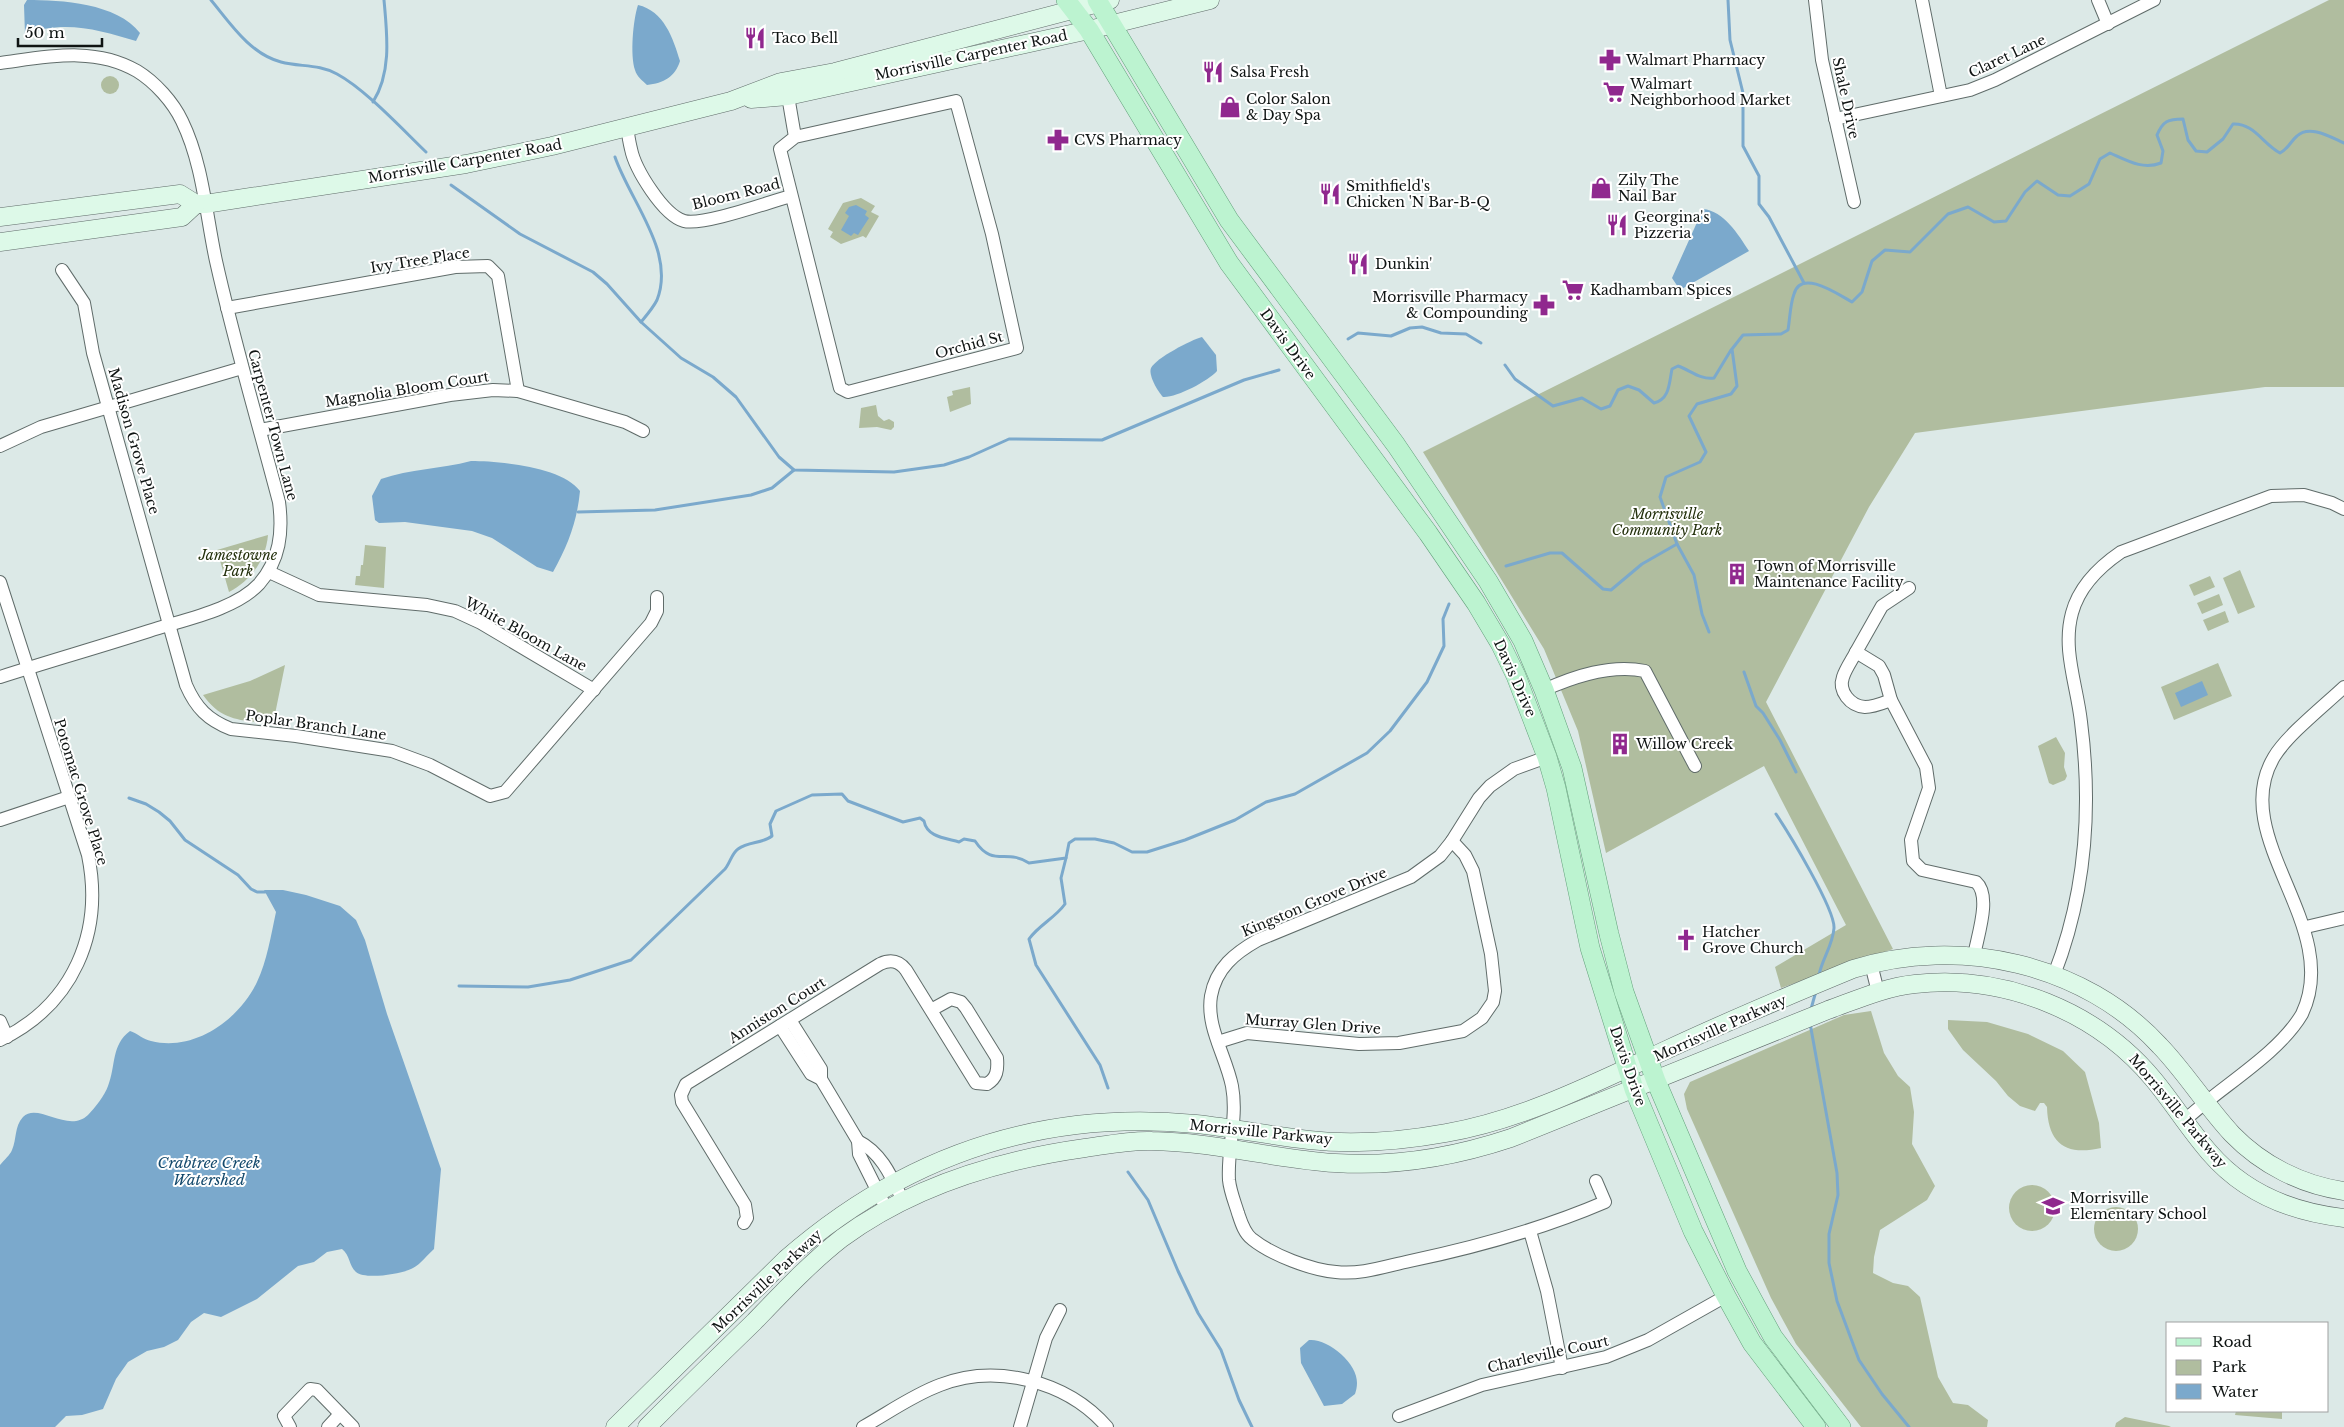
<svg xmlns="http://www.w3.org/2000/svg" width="2344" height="1427" font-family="'Libre Baskerville',serif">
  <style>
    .green { fill: #b0bd9f }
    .water { fill: #7ba9cc }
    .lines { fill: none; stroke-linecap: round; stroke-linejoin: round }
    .stream { stroke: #7ba9cc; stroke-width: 3 }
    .minor-casing { stroke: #606c6a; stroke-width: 14 }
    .secondary-casing { stroke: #606c6a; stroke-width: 19 }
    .primary-casing { stroke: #62a07a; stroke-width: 20 }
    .minor { stroke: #fff; stroke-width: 12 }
    .secondary { stroke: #ddf9e8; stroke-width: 18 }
    .primary { stroke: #bcf3d0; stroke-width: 19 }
    .labels { text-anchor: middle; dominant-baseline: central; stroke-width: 4; stroke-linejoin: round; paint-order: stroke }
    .poi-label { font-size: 14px; fill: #0f1413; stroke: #fff; text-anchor: start }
    .street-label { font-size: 14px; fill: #0f1413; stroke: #fff }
    .park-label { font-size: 14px; font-style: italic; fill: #23300b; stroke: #fff }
    .water-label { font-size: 15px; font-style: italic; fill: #13496c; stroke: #fff }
  </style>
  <rect width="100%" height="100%" fill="#dce9e7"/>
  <g class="green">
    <polygon points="2329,0 2344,0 2344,387 2265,387 1915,433 1869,507 1766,702 1893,949 1781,988 1775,967 1846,925 1764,766 1606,853 1578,731 1544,649 1423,452"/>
    <circle cx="110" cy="85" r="9"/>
    <polygon points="861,198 875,206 871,212 879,216 866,238 863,236 841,244 830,237 833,232 828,229 843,203"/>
    <polygon points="970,387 971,404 950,412 947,397 953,395 952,391"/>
    <polygon points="876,405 878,416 884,421 889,419 894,422 894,427 891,430 877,427 859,428 861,408"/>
    <path d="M 268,535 C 266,560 251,580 229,592 L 217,550 Z"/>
    <polygon points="365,545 386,547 384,588 355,585 356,576 360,576 361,565 363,565"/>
    <polygon points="2240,570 2255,607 2238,614 2223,578"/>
    <polygon points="2210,576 2215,587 2194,596 2189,585"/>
    <polygon points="2219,594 2223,605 2202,614 2197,603"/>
    <polygon points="2225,611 2229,622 2208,631 2203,620"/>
    <polygon points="2218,663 2232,696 2174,720 2161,687"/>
    <path d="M 285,665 L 273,724 C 242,720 222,722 203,695 L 250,681 Z"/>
    <polygon points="2056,737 2065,753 2064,767 2067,776 2065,780 2053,785 2049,783 2038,746"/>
    <polygon points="1871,1011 1884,1053 1898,1076 1910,1087 1914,1112 1912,1144 1935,1186 1927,1200 1880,1230 1874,1257 1873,1273 1893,1283 1908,1286 1920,1297 1938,1377 1953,1403 1968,1405 1988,1420 1987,1427 1861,1427 1796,1344 1771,1298 1687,1109 1684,1094 1690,1082 1844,1015"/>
    <path d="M 1948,1020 L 1987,1022 L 2028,1034 L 2063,1051 L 2085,1072 L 2099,1123 L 2101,1148 C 2066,1156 2048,1144 2047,1107 L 2044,1103 L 2040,1103 L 2035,1111 L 2020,1106 L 2008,1096 L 1996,1081 L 1963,1050 L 1948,1029 Z"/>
    <circle cx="2032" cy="1208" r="23"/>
    <circle cx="2116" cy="1229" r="22"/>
    <polygon points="2236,1411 2282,1411 2282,1419 2235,1415"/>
    <polygon points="2125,1417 2169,1426 2171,1427 2115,1427 2116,1423"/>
  </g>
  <g class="water">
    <path d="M 27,0 C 61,0 117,3 140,33 L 136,41 C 100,30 62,19 25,35 L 24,5 Z"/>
    <path d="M 638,5 C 664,11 673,38 680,61 C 675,77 664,83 647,85 C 642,80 637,77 635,70 C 630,55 633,20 638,5 Z"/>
    <polygon points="856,205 867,211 865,215 869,218 858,235 854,233 851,236 841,230 849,216 845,213 849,207"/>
    <path d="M 1703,209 C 1724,211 1738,234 1749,251 L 1680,290 L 1672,278 Z"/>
    <path d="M 1202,337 L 1216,355 L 1217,371 C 1208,381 1176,398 1163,397 C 1158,392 1148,375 1151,368 C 1156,358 1191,340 1202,337 Z"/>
    <path d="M 471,461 C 500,461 563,467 580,491 C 577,522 568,545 553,572 L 537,567 L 492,538 L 472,531 L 405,522 L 379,523 L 375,520 L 372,496 L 381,479 C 410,469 441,469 471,461 Z"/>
    <polygon points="2202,681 2208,695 2181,707 2175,693"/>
    <path d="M 264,890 L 283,890 L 306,895 L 340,906 L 356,920 L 365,940 L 387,1014 L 441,1169 L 434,1249 C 427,1255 421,1264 413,1268 C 403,1274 365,1280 356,1272 C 349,1266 350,1255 342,1249 L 327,1252 L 314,1262 L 298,1266 L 257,1299 L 221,1317 L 204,1313 L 191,1322 L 178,1340 L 164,1347 L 147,1351 L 128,1362 L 116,1379 L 103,1409 L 82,1415 L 66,1416 L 55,1427 L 0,1427 L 0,1165 C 4,1160 10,1155 12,1150 C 17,1139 14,1127 23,1117 C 38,1102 68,1134 88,1115 C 95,1108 105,1095 108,1086 C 116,1066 111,1045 130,1031 C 137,1033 144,1040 151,1041 C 194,1052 239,1020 257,982 C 267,961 271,935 276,912 Z"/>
    <path d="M 1309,1340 C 1327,1338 1358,1363 1357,1383 C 1357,1387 1356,1391 1355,1394 L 1342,1404 L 1324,1406 L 1301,1363 L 1300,1348 Z"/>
  </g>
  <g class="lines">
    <g class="stream">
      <path d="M 211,0 C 230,23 250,54 281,62 C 300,67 319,64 337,74 C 365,89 402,129 426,152"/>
      <polyline points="1728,0 1730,40 1743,93 1743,146 1759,176 1759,204 1769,217 1804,283"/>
      <path d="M 373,102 C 392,72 387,34 384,0"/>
      <path d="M 615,157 C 630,201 676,252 657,300 C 653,308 646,316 641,322"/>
      <polyline points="451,185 520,234 593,272 607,284 641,322 681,358 713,377 736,397 779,457 794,470 894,472 944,465 969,457 1009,439 1102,440 1244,380 1279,370"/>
      <polyline points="1348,339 1358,333 1391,336 1410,328 1422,327 1441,333 1466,334 1481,343"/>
      <path d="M 1505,365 L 1515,379 L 1553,406 L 1582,398 L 1601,409 L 1610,406 L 1618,390 L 1628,386 L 1639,390 L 1654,403 C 1670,399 1669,383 1672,369 L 1678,366 C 1690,370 1700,380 1714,378 L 1731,350"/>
      <polyline points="578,512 655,510 751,495 772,488 794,470"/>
      <polyline points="1677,544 1694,575 1702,614 1709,632"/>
      <path d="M 1506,566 L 1550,553 L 1562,553 L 1603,589 L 1611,590 L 1642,564 L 1677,544 L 1660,497 L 1666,477 L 1700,462 L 1706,452 L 1689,416 L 1697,404 L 1731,394 L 1737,386 L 1732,349 L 1743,335 L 1781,334 L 1788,330 C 1790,318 1790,305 1794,294 C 1801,268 1839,295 1852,302 L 1862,292 L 1872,261 L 1885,250 L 1910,252 L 1948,214 L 1968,207 L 1994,222 L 2006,221 L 2025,192 L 2037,181 L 2058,195 L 2070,196 L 2089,184 L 2100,159 L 2110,153 C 2128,161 2143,170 2161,163 L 2163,151 L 2157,135 C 2163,121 2168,119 2183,119 L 2188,140 L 2196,151 L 2207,152 L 2223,139 L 2233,124 C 2254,123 2263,144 2280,153 C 2289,148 2290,142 2297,136 C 2310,124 2332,138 2344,143"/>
      <polyline points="1744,672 1756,706 1763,713 1780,740 1796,772"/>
      <polyline points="129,798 146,804 159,812 170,821 185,840 238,875 251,889 257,892 265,892"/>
      <path d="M 1776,814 C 1788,832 1835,909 1834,928 C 1833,945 1822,959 1819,975"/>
      <path d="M 1066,858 L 1061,878 L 1065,904 C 1055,918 1039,925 1029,939 L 1036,965 L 1100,1065 L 1108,1088"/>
      <path d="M 459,986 L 528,987 L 570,980 L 631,960 L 725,869 C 730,863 732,853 738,849 C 749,841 762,844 772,836 L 770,824 L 776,811 L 812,795 L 842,794 L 848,801 L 903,822 L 920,818 L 924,821 C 927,837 945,838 959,842 L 964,839 L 975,841 C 993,868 1006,848 1029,863 L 1066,858 L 1069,843 L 1075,839 L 1095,839 L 1114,843 L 1132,852 L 1147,852 L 1185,840 L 1235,820 L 1266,802 L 1295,794 L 1367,753 L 1390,731 L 1427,682 L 1444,646 L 1443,619 L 1449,604"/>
      <polyline points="1811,1009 1816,991"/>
      <polyline points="1810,1023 1837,1173 1838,1195 1829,1234 1829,1263 1837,1301 1859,1360 1882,1394 1909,1427"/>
      <polyline points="1128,1172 1148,1200 1178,1271 1198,1313 1221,1350 1239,1400 1252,1427"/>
    </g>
    <g class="minor-casing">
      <g id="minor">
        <polyline points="1815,0 1822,60 1854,202"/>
        <polyline points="1922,0 1941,96"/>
        <polyline points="2098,0 2108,24"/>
        <path d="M 0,63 C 46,57 94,46 137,71 C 155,82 173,102 182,121 C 203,164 206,215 216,261 C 234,342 258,422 279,502 C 283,532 280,560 259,584 C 235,610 182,620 149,631 C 99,647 50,661 0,677"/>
        <polyline points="788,96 795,137 956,101 992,234 1017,348 848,392 840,388 780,149 795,137"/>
        <polyline points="1835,119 1970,90 1995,80 2154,0"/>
        <path d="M 627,126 C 628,134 629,141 631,149 C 635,169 663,215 684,221 C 703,226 769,202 791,196"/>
        <path d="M 62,270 L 84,303 L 93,353 L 186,685 C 196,708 208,720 231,729 L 296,736 L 392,751 L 430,765 L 490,796 L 505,792 L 651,623 L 657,611 L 657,597"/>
        <polyline points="227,308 455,267 488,266 498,276 518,391"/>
        <polyline points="260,430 450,395 493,390 518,391 625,422 643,431"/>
        <polyline points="0,446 41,427 242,368"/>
        <polyline points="269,572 319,595 427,605 455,611 481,623 594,690"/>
        <path d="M 0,582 L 88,855 C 104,933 73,1005 0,1040"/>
        <path d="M 1909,588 L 1882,606 L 1856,652 L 1879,666 L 1884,675 L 1891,700 L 1926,767 L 1929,788 L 1911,840 L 1913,861 L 1922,870 L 1976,882 C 1992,896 1977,937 1974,956"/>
        <path d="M 1856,652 C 1852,660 1846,668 1843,677 C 1838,691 1850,706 1865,707 C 1874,707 1883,703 1891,700"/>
        <path d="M 1544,690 C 1575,676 1611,664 1645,671 L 1695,766"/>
        <path d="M 1547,757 L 1514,769 L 1490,786 L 1479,798 L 1452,841 L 1440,856 L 1411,877 L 1258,940 C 1235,953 1216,968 1211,996 C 1206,1027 1226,1056 1232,1086 C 1238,1118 1227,1149 1229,1180 C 1230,1191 1235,1203 1238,1213 C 1241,1222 1244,1233 1252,1239 C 1272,1255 1311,1270 1336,1272 C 1361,1275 1386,1266 1410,1261 C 1477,1247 1542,1229 1605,1202 L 1596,1181"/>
        <polyline points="0,820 69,797"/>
        <polyline points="2306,927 2344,918"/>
        <polyline points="1871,964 1878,992"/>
        <path d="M 2054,975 C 2086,893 2092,808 2081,722 C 2077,685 2062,650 2072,613 C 2079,587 2099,567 2121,552 L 2271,496 L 2304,495 L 2332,503 L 2344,509"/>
        <polyline points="790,1020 821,1069 821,1079 858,1141 859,1154 887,1210"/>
        <polyline points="0,1021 7,1037"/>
        <polyline points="780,1026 811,1074 821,1079"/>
        <polyline points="1218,1042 1247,1033 1359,1044 1399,1043 1463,1031 1482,1018 1493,1002 1495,991 1491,954 1473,871 1465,855 1452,841"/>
        <path d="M 2184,1121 C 2220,1087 2278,1055 2302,1014 C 2344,926 2226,837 2274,757 C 2287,735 2325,705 2344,687"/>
        <path d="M 858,1141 C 882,1153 892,1178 903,1201"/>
        <path d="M 744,1223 L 747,1218 L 745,1205 L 682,1102 L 681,1095 L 686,1084 L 880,964 C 891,959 899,961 906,970 L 976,1083 L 987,1084 C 997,1078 998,1070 997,1058 L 966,1008 L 961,1002 L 951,999 L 931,1010"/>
        <polyline points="1530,1231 1547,1291 1562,1368"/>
        <polyline points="1399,1416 1482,1385 1606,1357 1648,1340 1726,1296"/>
        <polyline points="290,1427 284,1416 310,1389 317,1390 353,1427"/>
        <polyline points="328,1427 340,1414"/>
        <path d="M 863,1427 C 888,1413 913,1395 940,1385 C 996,1363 1067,1381 1107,1427"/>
        <polyline points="1020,1427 1046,1338 1060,1310"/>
      </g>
    </g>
    <g class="secondary-casing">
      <g id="secondary">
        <polyline points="751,99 788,96 1089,30 1210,0"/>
        <polyline points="0,217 180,194 196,204 205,204 466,164 552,146 731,101 781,82 835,72 1110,0"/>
        <polyline points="0,242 182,217 196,204"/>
        <path d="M 615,1427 L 786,1259 C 904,1156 1039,1109 1196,1124 C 1234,1128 1272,1136 1309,1140 C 1354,1145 1402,1141 1446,1133 C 1522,1120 1595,1083 1664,1051 C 1726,1022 1790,995 1853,969 C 1959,936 2084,963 2160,1046 C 2186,1073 2206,1106 2232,1134 C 2262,1165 2302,1185 2344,1191"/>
        <path d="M 647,1427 C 682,1392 718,1357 754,1322 C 782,1293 810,1263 842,1238 C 913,1186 999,1160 1085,1148 C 1106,1145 1130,1140 1152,1141 C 1214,1142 1274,1159 1335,1163 C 1396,1167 1454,1157 1511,1138 L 1828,1010 C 1856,1000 1885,987 1915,984 C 2004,974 2097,1011 2154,1080 C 2173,1103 2189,1129 2209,1152 C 2244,1193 2291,1212 2344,1218"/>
      </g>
    </g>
    <g class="primary-casing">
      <g id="primary">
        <polyline points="1066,0 1089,30 1229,263 1428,533 1476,603 1501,645 1516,676 1547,757 1556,788 1590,948 1634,1089 1693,1231 1726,1296 1752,1343 1816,1427"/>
        <polyline points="1097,0 1229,220 1396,445 1488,581 1523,641 1544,690 1572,768 1609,934 1624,992 1656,1081 1737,1271 1756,1306 1773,1337 1841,1427"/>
      </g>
    </g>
    <use href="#minor" class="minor"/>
    <use href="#secondary" class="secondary"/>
    <use href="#primary" class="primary"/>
  </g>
  <defs>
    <g id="restaurant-bare" transform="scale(1.725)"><path d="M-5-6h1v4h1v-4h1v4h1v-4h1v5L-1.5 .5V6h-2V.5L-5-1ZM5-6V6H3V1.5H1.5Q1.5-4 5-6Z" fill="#90288e" stroke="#fff" stroke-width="2.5" paint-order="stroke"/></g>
    <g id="pharmacy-bare" transform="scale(1.725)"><path d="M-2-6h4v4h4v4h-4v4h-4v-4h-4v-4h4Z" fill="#90288e" stroke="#fff" stroke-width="2.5" paint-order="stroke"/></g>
    <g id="supermarket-bare" transform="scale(1.725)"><path d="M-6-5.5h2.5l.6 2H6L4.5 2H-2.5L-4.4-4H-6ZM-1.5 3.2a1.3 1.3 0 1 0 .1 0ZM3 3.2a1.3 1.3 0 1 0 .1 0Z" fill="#90288e" stroke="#fff" stroke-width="2.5" paint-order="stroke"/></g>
    <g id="shop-bare" transform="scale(1.725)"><path d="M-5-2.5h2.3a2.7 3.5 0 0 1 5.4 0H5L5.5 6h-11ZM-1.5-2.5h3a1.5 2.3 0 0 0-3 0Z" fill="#90288e" stroke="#fff" stroke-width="2.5" paint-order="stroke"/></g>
    <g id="building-bare" transform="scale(1.725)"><path d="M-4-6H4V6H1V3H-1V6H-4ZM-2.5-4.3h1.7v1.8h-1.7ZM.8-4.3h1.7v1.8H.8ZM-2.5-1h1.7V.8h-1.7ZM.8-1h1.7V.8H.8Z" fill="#90288e" stroke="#fff" stroke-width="2.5" paint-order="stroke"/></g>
    <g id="church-bare" transform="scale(1.725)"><path d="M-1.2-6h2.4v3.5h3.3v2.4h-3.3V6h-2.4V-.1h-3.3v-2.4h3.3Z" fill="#90288e" stroke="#fff" stroke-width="2.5" paint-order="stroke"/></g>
    <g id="school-bare" transform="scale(1.725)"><path d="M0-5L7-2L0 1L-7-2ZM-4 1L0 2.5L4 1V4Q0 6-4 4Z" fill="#90288e" stroke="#fff" stroke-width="2.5" paint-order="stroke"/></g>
  </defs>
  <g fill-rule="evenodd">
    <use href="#restaurant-bare" x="755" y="38"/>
    <use href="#pharmacy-bare" x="1610" y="60"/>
    <use href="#restaurant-bare" x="1213" y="72"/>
    <use href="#supermarket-bare" x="1614" y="92"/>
    <use href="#shop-bare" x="1230" y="107"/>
    <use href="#pharmacy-bare" x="1058" y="140"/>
    <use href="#shop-bare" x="1601" y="188"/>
    <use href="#restaurant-bare" x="1330" y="194"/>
    <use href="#restaurant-bare" x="1617" y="225"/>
    <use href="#restaurant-bare" x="1358" y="264"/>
    <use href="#supermarket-bare" x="1573" y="290"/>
    <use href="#pharmacy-bare" x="1544" y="305"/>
    <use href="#building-bare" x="1737" y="574"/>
    <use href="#building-bare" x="1620" y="744"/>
    <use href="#church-bare" x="1686" y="940"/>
    <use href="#school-bare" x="2053" y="1206"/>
  </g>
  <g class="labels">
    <g class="poi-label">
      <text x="772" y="38">Taco Bell</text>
      <text x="1626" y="60">Walmart Pharmacy</text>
      <text x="1230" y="72">Salsa Fresh</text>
      <text x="1630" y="84">Walmart<tspan x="1630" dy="16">Neighborhood Market</tspan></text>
      <text x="1246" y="99">Color Salon<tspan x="1246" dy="16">&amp; Day Spa</tspan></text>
      <text x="1074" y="140">CVS Pharmacy</text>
      <text x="1618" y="180">Zily The<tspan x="1618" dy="16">Nail Bar</tspan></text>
      <text x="1346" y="186">Smithfield's<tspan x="1346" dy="16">Chicken 'N Bar-B-Q</tspan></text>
      <text x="1634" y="217">Georgina's<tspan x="1634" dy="16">Pizzeria</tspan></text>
      <text x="1375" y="264">Dunkin'</text>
      <text x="1590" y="290">Kadhambam Spices</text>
      <text x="1528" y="297" text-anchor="end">Morrisville Pharmacy<tspan x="1528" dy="16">&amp; Compounding</tspan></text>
      <text x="1754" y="566">Town of Morrisville<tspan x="1754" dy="16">Maintenance Facility</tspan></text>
      <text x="1636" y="744">Willow Creek</text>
      <text x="1702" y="932">Hatcher<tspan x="1702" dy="16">Grove Church</tspan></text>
      <text x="2070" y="1198">Morrisville<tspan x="2070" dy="16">Elementary School</tspan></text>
    </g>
    <g class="street-label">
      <text transform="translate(971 55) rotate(-12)">Morrisville Carpenter Road</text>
      <text transform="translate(2007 56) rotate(-25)">Claret Lane</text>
      <text transform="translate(1846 98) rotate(78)">Shale Drive</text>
      <text transform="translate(465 161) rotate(-10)">Morrisville Carpenter Road</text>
      <text transform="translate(736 194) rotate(-14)">Bloom Road</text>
      <text transform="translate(420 260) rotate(-9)">Ivy Tree Place</text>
      <text transform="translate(1288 344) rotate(54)">Davis Drive</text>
      <text transform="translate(969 345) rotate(-15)">Orchid St</text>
      <text transform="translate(407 389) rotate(-9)">Magnolia Bloom Court</text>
      <text transform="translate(273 425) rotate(75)">Carpenter Town Lane</text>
      <text transform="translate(134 441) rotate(74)">Madison Grove Place</text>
      <text transform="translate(526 634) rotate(29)">White Bloom Lane</text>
      <text transform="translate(1515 678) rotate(66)">Davis Drive</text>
      <text transform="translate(316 725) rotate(8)">Poplar Branch Lane</text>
      <text transform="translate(81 792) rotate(73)">Potomac Grove Place</text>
      <text transform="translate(1314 902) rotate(-23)">Kingston Grove Drive</text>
      <text transform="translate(777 1010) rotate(-32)">Anniston Court</text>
      <text transform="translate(1313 1024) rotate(4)">Murray Glen Drive</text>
      <text transform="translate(1720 1028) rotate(-24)">Morrisville Parkway</text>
      <text transform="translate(1628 1066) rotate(71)">Davis Drive</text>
      <text transform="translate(2178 1111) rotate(50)">Morrisville Parkway</text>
      <text transform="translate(1261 1132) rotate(6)">Morrisville Parkway</text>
      <text transform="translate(767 1281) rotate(-43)">Morrisville Parkway</text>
      <text transform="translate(1548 1354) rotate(-13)">Charleville Court</text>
    </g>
    <g class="park-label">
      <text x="1667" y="514">Morrisville<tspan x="1667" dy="16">Community Park</tspan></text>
      <text x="238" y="555">Jamestowne<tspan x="238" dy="16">Park</tspan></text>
    </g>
    <g class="water-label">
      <text x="209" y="1162">Crabtree Creek<tspan x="209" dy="17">Watershed</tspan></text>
    </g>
  </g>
  <rect x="2166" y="1322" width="162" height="90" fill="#ffffff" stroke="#9fa1a1"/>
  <rect x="2176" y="1338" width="25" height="8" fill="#bcf3d0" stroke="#9fa1a1"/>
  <text x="2212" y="1347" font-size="15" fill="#0f1413">Road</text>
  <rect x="2176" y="1360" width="25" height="15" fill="#b0bd9f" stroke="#9fa1a1"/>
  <text x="2212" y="1372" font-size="15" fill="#0f1413">Park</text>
  <rect x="2176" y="1384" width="25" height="15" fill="#7ba9cc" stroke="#9fa1a1"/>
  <text x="2212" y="1397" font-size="15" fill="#0f1413">Water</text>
  <path d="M18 38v8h84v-8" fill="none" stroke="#0f1413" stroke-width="2.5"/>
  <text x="25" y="38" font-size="15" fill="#0f1413" stroke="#ffffff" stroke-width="4" paint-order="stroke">50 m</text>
</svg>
